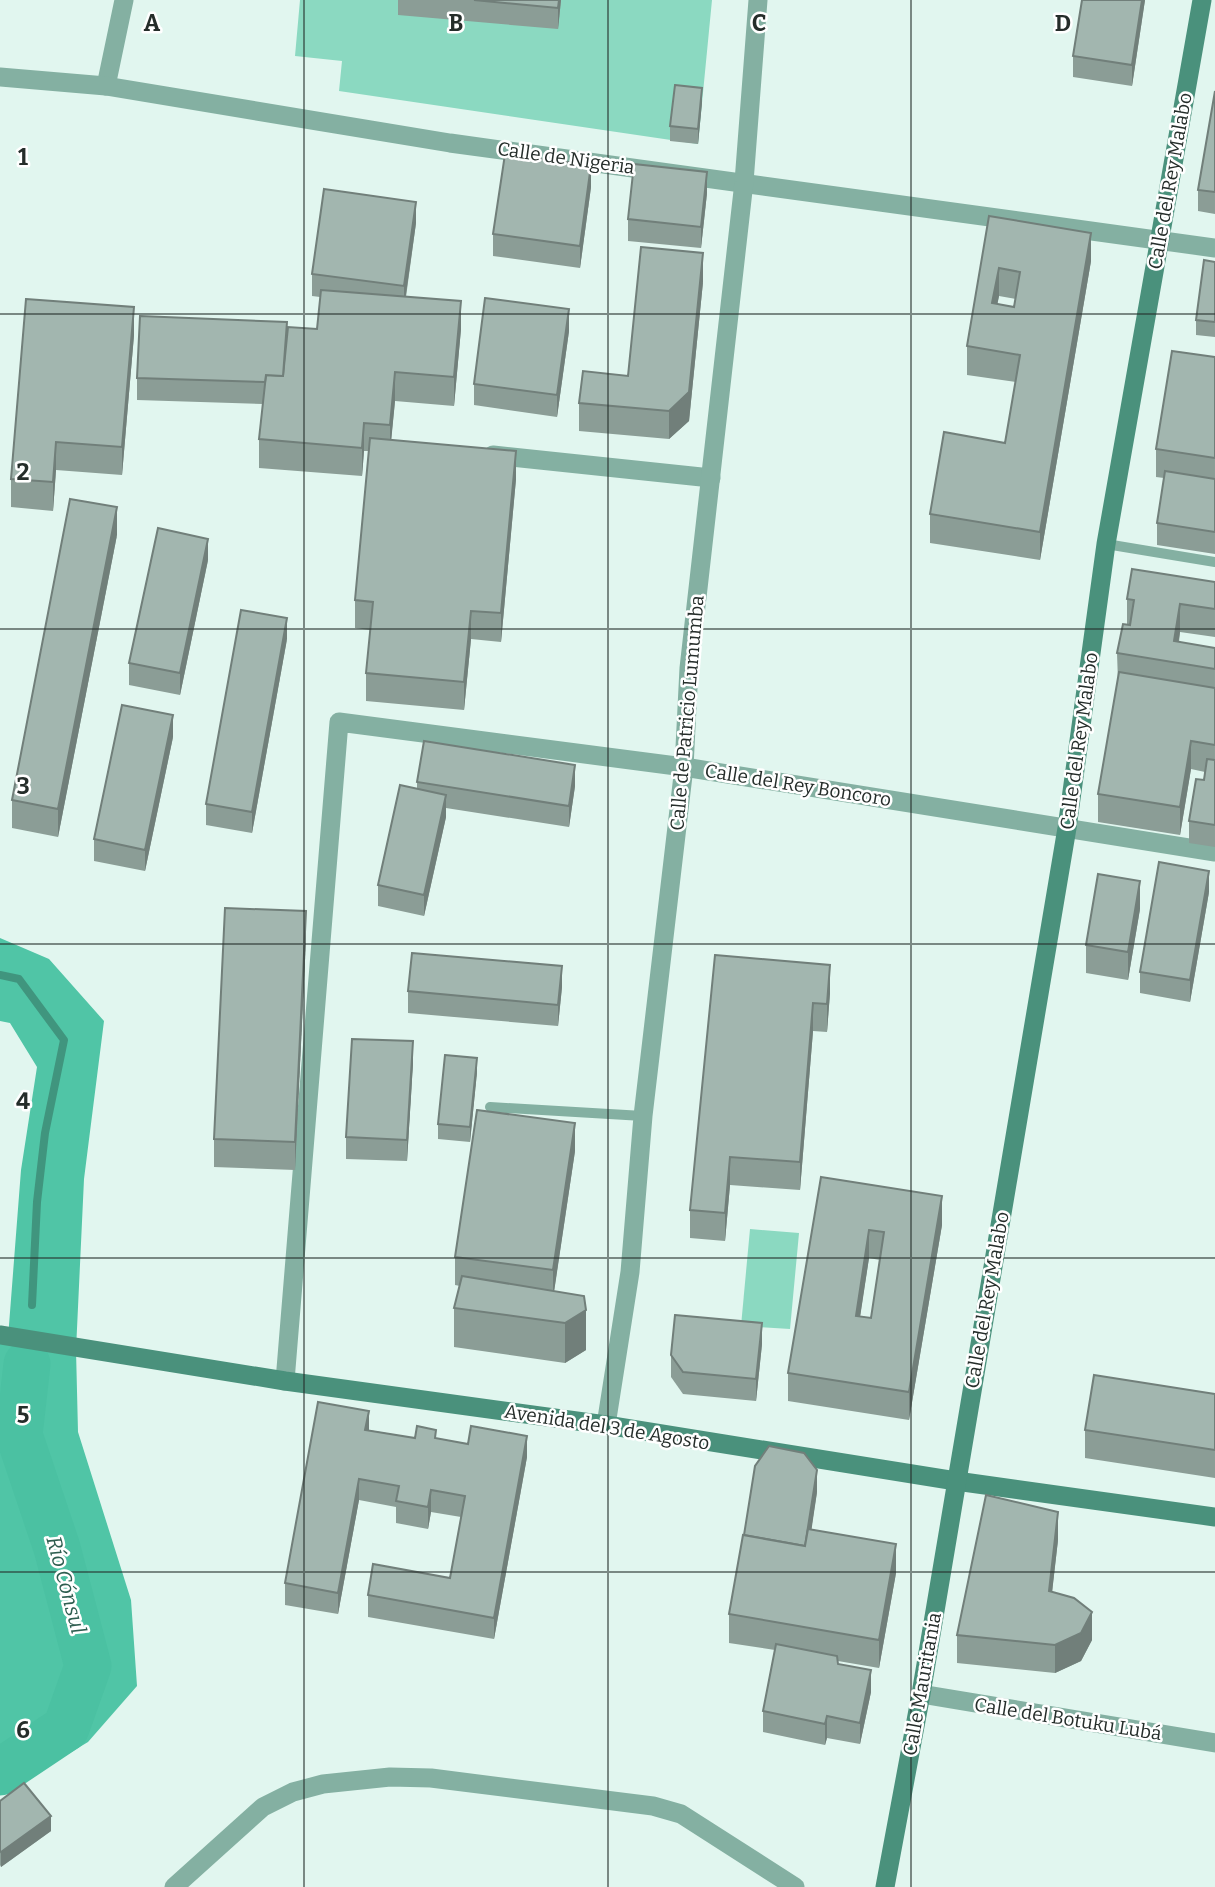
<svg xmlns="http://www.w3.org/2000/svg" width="1215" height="1887" font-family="Bitter,serif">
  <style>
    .green { fill: #8bd9c1 }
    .forest { fill: #50c5a6 }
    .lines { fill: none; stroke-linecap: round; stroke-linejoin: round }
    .stream { stroke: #40957e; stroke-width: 8 }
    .river { stroke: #4bc1a2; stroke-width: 47 }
    .service { stroke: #84b0a2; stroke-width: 10 }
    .minor { stroke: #84b0a2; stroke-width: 19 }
    .tertiary { stroke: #84b0a2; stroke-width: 19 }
    .secondary { stroke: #4a917c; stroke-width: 19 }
    .wall { fill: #8b9d96; fill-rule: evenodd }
    .shaded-wall { fill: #717f7a }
    .building { fill: #a2b6af; stroke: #717f7a; stroke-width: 2; fill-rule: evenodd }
    .grid { fill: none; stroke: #252d2a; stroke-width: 2; stroke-opacity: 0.55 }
    .labels { text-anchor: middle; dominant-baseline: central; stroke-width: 5; stroke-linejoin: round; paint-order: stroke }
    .street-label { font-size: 19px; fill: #252d2a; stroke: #fff }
    .water-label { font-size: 21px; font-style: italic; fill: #2e5e50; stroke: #fff }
    .grid-label { font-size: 23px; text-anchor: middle; font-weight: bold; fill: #252d2a; stroke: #fff; stroke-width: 5; stroke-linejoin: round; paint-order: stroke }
  </style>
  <rect width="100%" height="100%" fill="#e1f6ef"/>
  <g class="green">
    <polygon points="300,0 712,0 698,144 339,91 342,61 295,56"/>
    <polygon points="750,1229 799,1233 790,1329 741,1326"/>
  </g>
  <polygon class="forest" points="0,938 49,959 104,1021 84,1179 76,1350 78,1432 131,1600 137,1686 88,1742 0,1795 0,1337 8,1338 21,1170 37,1067 10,1023 0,1021"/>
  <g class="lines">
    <polyline class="stream" points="0,975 19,979 64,1040 45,1133 37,1202 32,1305"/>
    <polyline class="river" points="0,1772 66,1728 88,1666 57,1548 19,1435 27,1364"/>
    <g class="service">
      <polyline points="1106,544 1215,562"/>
      <polyline points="490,1107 643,1116"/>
    </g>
    <g class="minor">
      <polyline points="106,86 124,0"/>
      <polyline points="493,455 711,478"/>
      <polyline points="285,1381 339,722 684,767 1215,852"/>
      <polyline points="921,1694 1215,1743"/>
      <polyline points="174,1887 263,1807 293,1792 323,1784 390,1777 431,1778 653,1806 681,1814 795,1887"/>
    </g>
    <g class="tertiary">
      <polyline points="0,77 106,86 450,143 1215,248"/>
      <polyline points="606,1425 630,1272 643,1116 684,767 689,668 744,182 758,0"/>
    </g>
    <g class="secondary">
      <polyline points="0,1335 285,1381 606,1425 956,1481 1215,1517"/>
      <polyline points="885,1887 921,1694 1067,828 1106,544 1202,0"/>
    </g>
  </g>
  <g class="wall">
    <polygon points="398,0 561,0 558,29 398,15"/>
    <polygon points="1082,0 1145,0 1132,86 1073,77 1073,56"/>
    <polygon points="1215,91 1215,214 1198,211 1198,190"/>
    <polygon points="702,102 698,144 670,141 670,126"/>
    <polygon points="591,187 580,268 493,256 493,234"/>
    <polygon points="707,193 701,248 628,241 628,219"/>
    <path d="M 989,216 L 1091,261 L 1040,560 L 930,543 L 930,514 L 1005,443 L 1016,382 L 967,375 L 967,346 ZM 999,296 L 1016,299 L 1014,307 L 997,304 Z"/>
    <polygon points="416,223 406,297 461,329 454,406 395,401 391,440 516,479 501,642 471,639 464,710 366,701 366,673 370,630 355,628 355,600 369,451 364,451 362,476 259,468 259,439 263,404 137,400 137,378 287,336 317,329 320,297 312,296 312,274"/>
    <polygon points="1215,262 1215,337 1196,335 1196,320"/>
    <polygon points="703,282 689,421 669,439 579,431 579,403 628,376"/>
    <polygon points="569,331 557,417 474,405 474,384"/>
    <polygon points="134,335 122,475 56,470 53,511 11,507 11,479"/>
    <polygon points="1215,357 1215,554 1157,545 1157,523 1164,478 1156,477 1156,449"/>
    <polygon points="117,535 58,837 12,828 12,800"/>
    <polygon points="208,560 180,695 129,685 129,663"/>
    <polygon points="1215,582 1215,637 1180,632 1179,642 1215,648 1215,847 1189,843 1189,821 1204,780 1205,772 1191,769 1180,835 1098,822 1098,794 1118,682 1117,653 1127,624 1127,599"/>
    <polygon points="287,639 252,833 206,825 206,804"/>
    <polygon points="173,737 145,871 94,861 94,839"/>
    <polygon points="417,782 575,786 569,827 446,808 446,817 424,916 378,906 378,885 417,789"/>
    <polygon points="1209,892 1190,1002 1140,993 1140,972"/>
    <polygon points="1140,909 1128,980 1086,973 1086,945"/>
    <polygon points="306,939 295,1170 214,1167 214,1139"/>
    <polygon points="715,955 830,993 827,1032 813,1031 800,1190 730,1185 725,1241 690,1238 690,1210"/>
    <polygon points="562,987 558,1026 408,1013 408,991"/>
    <polygon points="413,1063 407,1161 346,1159 346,1137"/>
    <polygon points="477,1072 470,1142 438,1139 438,1124"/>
    <polygon points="575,1151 554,1291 586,1350 565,1363 454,1347 454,1308 460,1286 455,1285 455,1257"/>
    <path d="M 821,1177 L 942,1225 L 909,1420 L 788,1401 L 788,1373 ZM 869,1258 L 880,1260 L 871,1318 L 860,1316 Z"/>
    <polygon points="762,1344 756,1401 683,1394 671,1377 671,1355"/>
    <polygon points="1215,1394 1215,1478 1085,1458 1085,1430"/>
    <polygon points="369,1430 415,1438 436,1438 527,1457 494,1639 368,1617 368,1595 450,1578 461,1517 431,1512 428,1529 396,1523 396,1507 359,1500 338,1614 285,1605 285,1583"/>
    <polygon points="817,1492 811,1530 896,1573 879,1668 838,1661 838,1664 871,1692 860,1744 827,1738 825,1745 763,1732 763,1711 775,1650 729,1643 729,1614"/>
    <polygon points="1058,1540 1052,1592 1092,1640 1081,1661 1055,1673 957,1663 957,1635"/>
    <polygon points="0,1801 51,1831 1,1867 0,1865"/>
  </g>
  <g class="shaded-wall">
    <polygon points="559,0 561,0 558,29 558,8"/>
    <polygon points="1142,0 1145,0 1132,86 1132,65"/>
    <polygon points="702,88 702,102 698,144 698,129"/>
    <polygon points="591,165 591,187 580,268 580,246"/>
    <polygon points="707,172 707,193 701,248 701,227"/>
    <polygon points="416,202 416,223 404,308 404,286"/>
    <polygon points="1091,233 1091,261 1040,560 1040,532"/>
    <polygon points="703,253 703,282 689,421 669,439 669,411"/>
    <polygon points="999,268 999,296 992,332 992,303"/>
    <polygon points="461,301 461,329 454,406 454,377"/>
    <polygon points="134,307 134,335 122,475 122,447"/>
    <polygon points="569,309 569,331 557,417 557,395"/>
    <polygon points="395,372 395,401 390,453 390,425"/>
    <polygon points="364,423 364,451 362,476 362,448"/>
    <polygon points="56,442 56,470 53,511 53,482"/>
    <polygon points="516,451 516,479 501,642 501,613"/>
    <polygon points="117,507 117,535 58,837 58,809"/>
    <polygon points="208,539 208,560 180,695 180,673"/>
    <polygon points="1180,604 1180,632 1175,663 1174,641"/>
    <polygon points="471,611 471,639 464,710 464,682"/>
    <polygon points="287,618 287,639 252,833 252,812"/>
    <polygon points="173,715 173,737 145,871 145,850"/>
    <polygon points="1191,741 1191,769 1180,835 1180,807"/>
    <polygon points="575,765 575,786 569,827 569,806"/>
    <polygon points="446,795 446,817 424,916 424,895"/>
    <polygon points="1209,871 1209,892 1190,1002 1190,980"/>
    <polygon points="1140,881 1140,909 1128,980 1128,952"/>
    <polygon points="306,911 306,939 295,1170 295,1142"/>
    <polygon points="830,965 830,993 827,1032 827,1004"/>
    <polygon points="562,966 562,987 558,1026 558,1005"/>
    <polygon points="813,1003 813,1031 800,1190 800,1162"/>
    <polygon points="413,1041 413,1063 407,1161 407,1140"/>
    <polygon points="477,1058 477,1072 470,1142 470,1127"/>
    <polygon points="575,1123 575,1151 553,1299 553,1270"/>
    <polygon points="730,1157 730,1185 725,1241 725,1213"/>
    <polygon points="942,1196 942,1225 909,1420 909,1392"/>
    <polygon points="869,1230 869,1258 856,1344 856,1316"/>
    <polygon points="586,1310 586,1350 565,1363 565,1323"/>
    <polygon points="762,1323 762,1344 756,1401 756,1379"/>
    <polygon points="369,1411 369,1433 365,1430"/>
    <polygon points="527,1436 527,1457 494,1639 494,1618"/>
    <polygon points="817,1470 817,1492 805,1574 805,1552"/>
    <polygon points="359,1479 359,1500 338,1614 338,1593"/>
    <polygon points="431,1490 431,1512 428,1529 428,1507"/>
    <polygon points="1058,1512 1058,1540 1049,1619 1049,1591"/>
    <polygon points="896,1544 896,1573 879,1668 879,1640"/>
    <polygon points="1092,1612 1092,1640 1081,1661 1055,1673 1055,1645"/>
    <polygon points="871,1670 871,1692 860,1744 860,1723"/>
    <polygon points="827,1716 827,1738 825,1745 825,1724"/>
    <polygon points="51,1816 51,1831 1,1867 1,1852"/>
  </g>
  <g class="building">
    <polygon points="474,0 559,0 558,8"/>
    <polygon points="1082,0 1142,0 1132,65 1073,56"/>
    <polygon points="675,85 702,88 698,129 670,126"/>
    <polygon points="1215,91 1215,192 1198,190"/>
    <polygon points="505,154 591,165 580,246 493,234"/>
    <polygon points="634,164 707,172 701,227 628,219"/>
    <polygon points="324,189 416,202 404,286 312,274"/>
    <path d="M 989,216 L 1091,233 L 1040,532 L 930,514 L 944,432 L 1005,443 L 1020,355 L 967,346 ZM 999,268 L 1020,272 L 1014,307 L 992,303 Z"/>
    <polygon points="641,247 703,253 689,392 669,411 579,403 583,371 628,376"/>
    <polygon points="1204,260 1215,262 1215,322 1196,320"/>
    <polygon points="321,290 461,301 454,377 395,372 390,425 364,423 362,448 259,439 266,375 283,376 288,327 317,329"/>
    <polygon points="485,298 569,309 557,395 474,384"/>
    <polygon points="26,299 134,307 122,447 56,442 53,482 11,479"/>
    <polygon points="140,316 287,322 283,376 266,375 265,382 137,378"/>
    <polygon points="1172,351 1215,357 1215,458 1156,449"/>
    <polygon points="370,438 516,451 501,613 471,611 464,682 366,673 373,602 355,600"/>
    <polygon points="1165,471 1215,479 1215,532 1157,523"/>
    <polygon points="70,499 117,507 58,809 12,800"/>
    <polygon points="158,528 208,539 180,673 129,663"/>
    <polygon points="1132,569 1215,582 1215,609 1180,604 1174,641 1215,648 1215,669 1117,653 1123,624 1130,625 1134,600 1127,599"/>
    <polygon points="241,610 287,618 252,812 206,804"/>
    <polygon points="1119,672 1215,688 1215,745 1191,741 1180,807 1098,794"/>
    <polygon points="122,705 173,715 145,850 94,839"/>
    <polygon points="424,741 575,765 569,806 417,782"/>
    <polygon points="1207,759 1215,760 1215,825 1189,821 1196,779 1204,780"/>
    <polygon points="400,785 446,795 424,895 378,885"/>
    <polygon points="1159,862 1209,871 1190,980 1140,972"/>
    <polygon points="1098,874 1140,881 1128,952 1086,945"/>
    <polygon points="225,908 306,911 295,1142 214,1139"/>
    <polygon points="412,953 562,966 558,1005 408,991"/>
    <polygon points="715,955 830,965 827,1004 813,1003 800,1162 730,1157 725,1213 690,1210"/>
    <polygon points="352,1039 413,1041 407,1140 346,1137"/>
    <polygon points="445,1055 477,1058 470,1127 438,1124"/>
    <polygon points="477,1110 575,1123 553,1270 455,1257"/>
    <path d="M 821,1177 L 942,1196 L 909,1392 L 788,1373 ZM 869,1230 L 884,1232 L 871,1318 L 856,1316 Z"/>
    <polygon points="462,1276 584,1296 586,1310 565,1323 454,1308"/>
    <polygon points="675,1315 762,1323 756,1379 683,1372 671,1355"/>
    <polygon points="1094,1375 1215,1394 1215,1450 1085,1430"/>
    <polygon points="318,1402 369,1411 365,1430 415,1438 417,1426 436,1430 435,1438 468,1444 471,1426 527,1436 494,1618 368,1595 373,1564 450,1578 465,1496 431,1490 428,1507 396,1501 399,1486 359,1479 338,1593 285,1583"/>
    <polygon points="769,1446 804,1453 817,1470 805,1546 744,1535 755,1466"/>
    <polygon points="986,1495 1058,1512 1049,1591 1074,1598 1092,1612 1081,1633 1055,1645 957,1635"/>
    <polygon points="808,1529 896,1544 879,1640 729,1614 743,1535 805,1546"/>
    <polygon points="776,1644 837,1656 838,1664 871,1670 860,1723 827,1716 825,1724 763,1711"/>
    <polygon points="24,1783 51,1816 1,1852 0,1851 0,1801"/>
  </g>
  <path class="grid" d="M 304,0 L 304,1887M 608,0 L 608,1887M 911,0 L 911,1887M 0,314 L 1215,314M 0,629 L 1215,629M 0,944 L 1215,944M 0,1258 L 1215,1258M 0,1572 L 1215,1572"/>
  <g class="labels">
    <g class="street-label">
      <text transform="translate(566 158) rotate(8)">Calle de Nigeria</text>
      <text transform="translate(1170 181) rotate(-80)">Calle del Rey Malabo</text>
      <text transform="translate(687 713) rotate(-85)">Calle de Patricio Lumumba</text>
      <text transform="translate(1079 741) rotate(-82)">Calle del Rey Malabo</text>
      <text transform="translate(798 785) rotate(9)">Calle del Rey Boncoro</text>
      <text transform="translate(987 1300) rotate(-80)">Calle del Rey Malabo</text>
      <text transform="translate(607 1427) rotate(9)">Avenida del 3 de Agosto</text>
      <text transform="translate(922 1684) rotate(-80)">Calle Mauritania</text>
      <text transform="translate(1068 1719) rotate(9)">Calle del Botuku Lubá</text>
    </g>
    <g class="water-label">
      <text transform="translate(66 1585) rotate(75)">Río Cónsul</text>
    </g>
  </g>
  <g class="grid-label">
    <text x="152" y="31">A</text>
    <text x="456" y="31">B</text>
    <text x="759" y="31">C</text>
    <text x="1063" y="31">D</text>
    <text x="23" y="165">1</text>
    <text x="23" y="480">2</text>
    <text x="23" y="794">3</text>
    <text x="23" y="1109">4</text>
    <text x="23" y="1423">5</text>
    <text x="23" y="1738">6</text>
  </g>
</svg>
